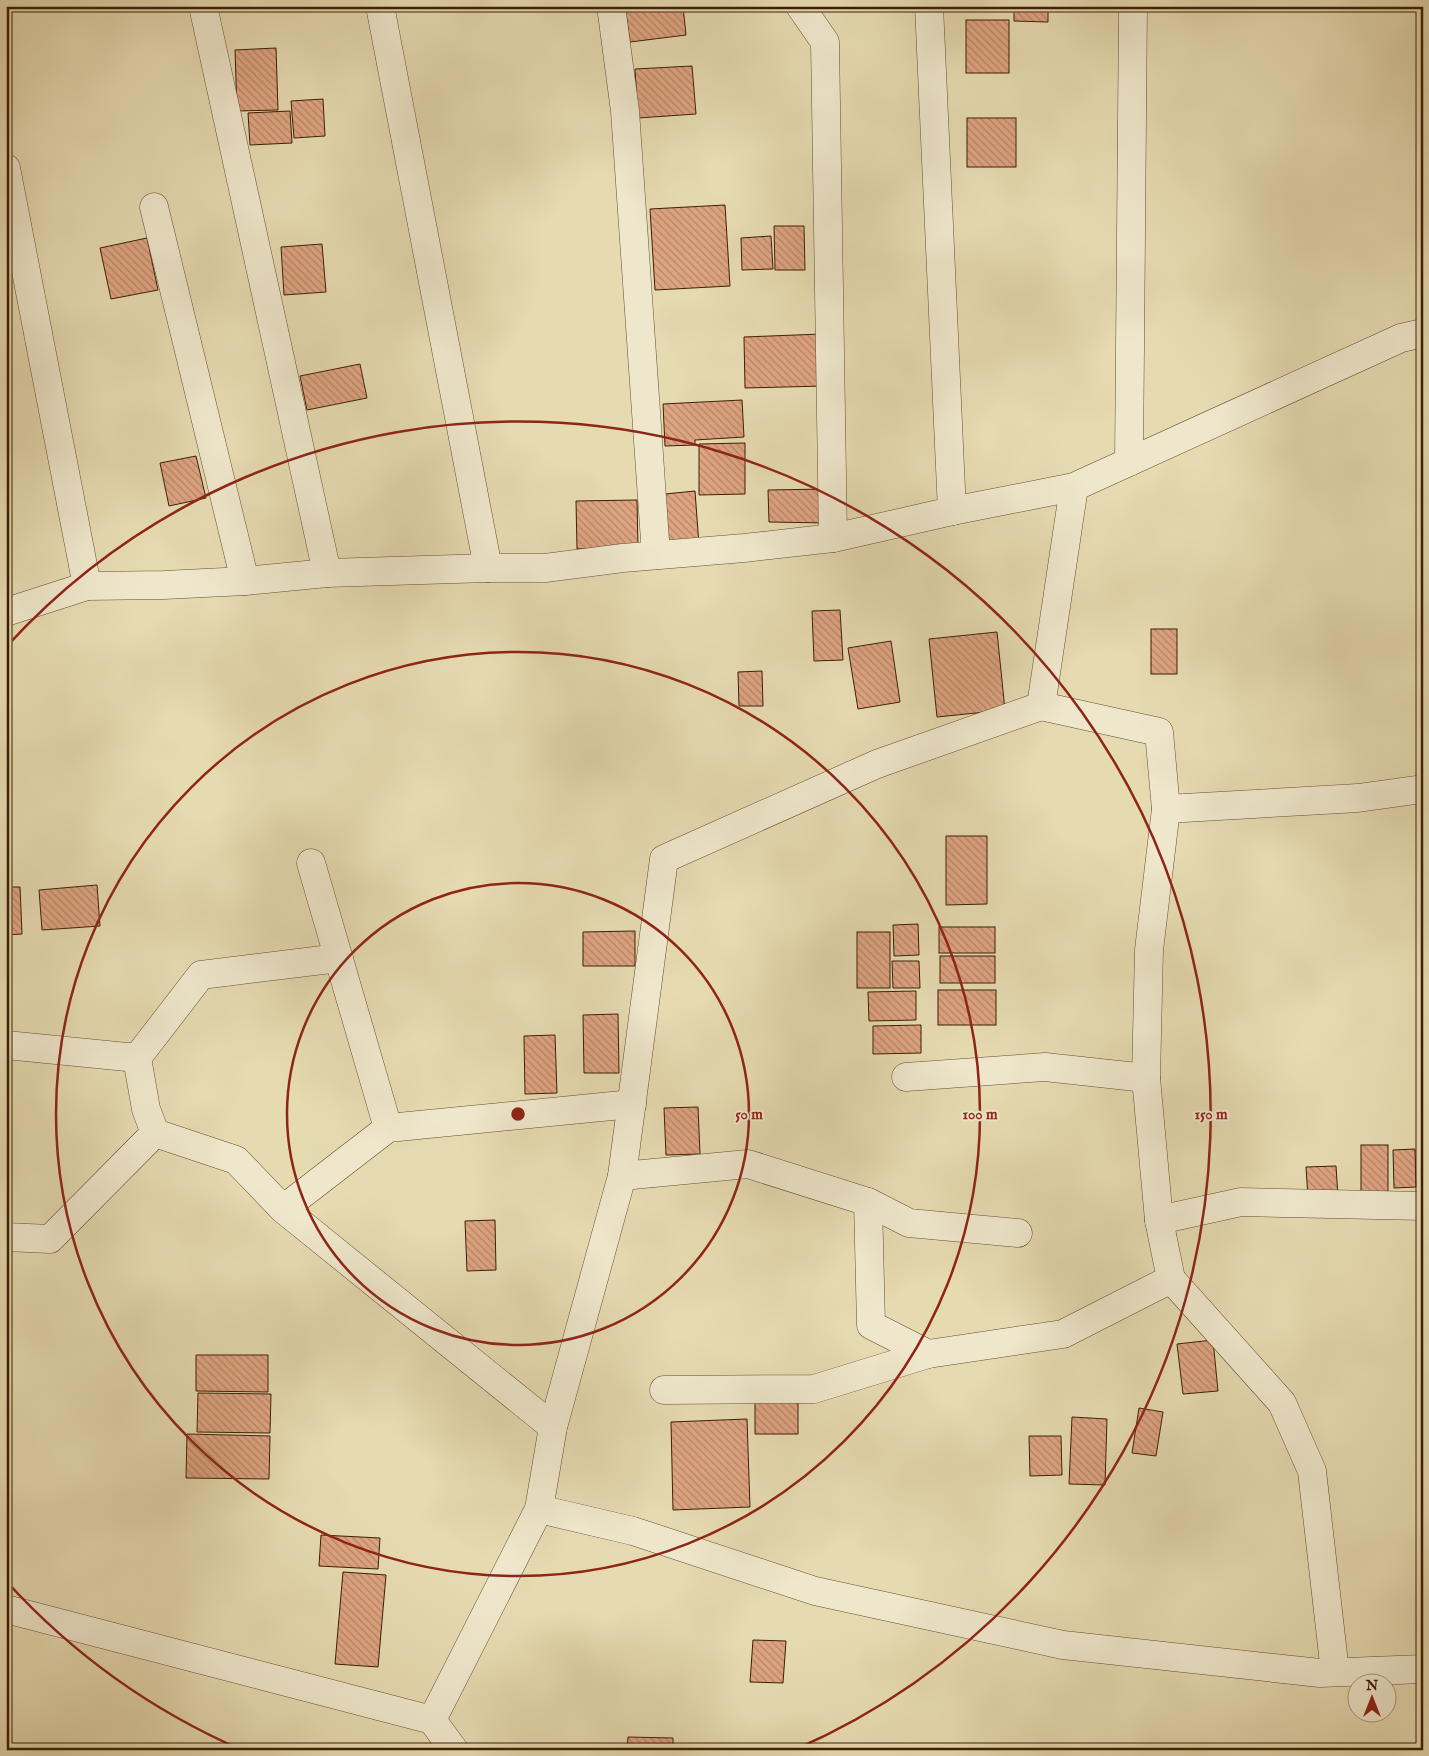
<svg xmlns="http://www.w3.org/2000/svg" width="1429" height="1756" font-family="'IM FELL English',serif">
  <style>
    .building { fill: url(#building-back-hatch); stroke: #3c1f04 }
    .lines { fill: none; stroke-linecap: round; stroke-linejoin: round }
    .minor-casing { stroke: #664e2f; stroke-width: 29 }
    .minor { stroke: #efe7cc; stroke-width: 28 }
    .ring { fill: none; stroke: #8f2418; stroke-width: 2.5 }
    .centre { fill: #8f2418; stroke: #efe7cc; stroke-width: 2.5 }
    .ring-label { font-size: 15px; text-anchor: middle; font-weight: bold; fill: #8f2418; stroke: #efe7cc; stroke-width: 4; stroke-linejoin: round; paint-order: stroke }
  </style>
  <defs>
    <pattern id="building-back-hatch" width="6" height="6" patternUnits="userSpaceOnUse" patternTransform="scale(1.25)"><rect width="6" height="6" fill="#dfa482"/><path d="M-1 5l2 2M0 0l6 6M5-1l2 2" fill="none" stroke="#b68568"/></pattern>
  </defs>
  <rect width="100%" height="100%" fill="#e6dab1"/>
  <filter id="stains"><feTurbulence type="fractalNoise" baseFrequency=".004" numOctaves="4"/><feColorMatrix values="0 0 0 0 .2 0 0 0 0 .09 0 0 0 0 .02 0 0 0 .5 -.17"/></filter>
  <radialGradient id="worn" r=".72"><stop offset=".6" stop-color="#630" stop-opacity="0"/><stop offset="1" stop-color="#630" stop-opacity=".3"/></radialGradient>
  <g class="building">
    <polygon points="625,6 683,6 686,35 630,42"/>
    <polygon points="1014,6 1048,6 1048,22 1014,21"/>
    <rect x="966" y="20" width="43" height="53"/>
    <polygon points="276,48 278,110 237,111 235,50"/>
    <polygon points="692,66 696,114 638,118 635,69"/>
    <polygon points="323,99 325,136 294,138 291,101"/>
    <polygon points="290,111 292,143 250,145 248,113"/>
    <rect x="967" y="118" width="49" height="49"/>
    <polygon points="725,205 730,286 655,290 650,209"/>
    <polygon points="774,226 804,226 805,270 775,270"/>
    <polygon points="771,236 773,269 742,270 741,238"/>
    <polygon points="147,238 158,290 111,299 100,248"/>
    <polygon points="322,244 326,292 284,295 281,247"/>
    <polygon points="822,334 824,386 745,388 744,337"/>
    <polygon points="360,364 367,398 307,410 300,376"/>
    <polygon points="742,400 744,437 695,440 695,445 665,446 663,404"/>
    <polygon points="745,443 745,494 699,495 699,444"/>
    <polygon points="196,456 206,498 169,506 160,463"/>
    <polygon points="826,489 829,523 769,522 768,490"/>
    <polygon points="695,491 699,545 666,546 665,494"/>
    <polygon points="637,500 638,547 577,549 576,501"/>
    <polygon points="840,610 843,660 814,661 812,611"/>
    <rect x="1151" y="629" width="26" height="45"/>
    <polygon points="997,632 1005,710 937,717 929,639"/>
    <polygon points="891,641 900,702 858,709 848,648"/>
    <polygon points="762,671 763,706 739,706 738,672"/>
    <polygon points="946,836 987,836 987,904 946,905"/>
    <polygon points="97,885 100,926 42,930 39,890"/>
    <polygon points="6,887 20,887 22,934 6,935"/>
    <polygon points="918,924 919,955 894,956 893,925"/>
    <rect x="939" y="927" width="56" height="26"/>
    <polygon points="635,931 635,966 583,966 583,932"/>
    <rect x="857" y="932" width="33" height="56"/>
    <rect x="940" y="956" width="55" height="27"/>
    <polygon points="892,961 919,961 920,988 893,988"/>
    <rect x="938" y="990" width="58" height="35"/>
    <polygon points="916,991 916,1020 869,1021 868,992"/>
    <polygon points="618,1014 619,1073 584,1073 583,1015"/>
    <polygon points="921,1025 921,1053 873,1054 873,1026"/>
    <polygon points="555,1035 557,1093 525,1094 524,1036"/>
    <polygon points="698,1107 700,1154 666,1155 664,1108"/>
    <rect x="1361" y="1145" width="27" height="52"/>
    <polygon points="1415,1149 1416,1187 1394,1188 1393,1150"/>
    <polygon points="1336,1166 1338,1197 1308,1198 1306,1167"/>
    <polygon points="495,1220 496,1270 467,1271 465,1221"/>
    <polygon points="1213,1340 1218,1391 1183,1394 1177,1344"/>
    <polygon points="196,1355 268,1355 268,1392 196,1391"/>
    <polygon points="198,1393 271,1394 270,1433 197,1432"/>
    <polygon points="798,1402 798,1434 755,1434 755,1403"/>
    <polygon points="1139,1408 1163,1412 1156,1456 1132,1453"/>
    <polygon points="1072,1417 1107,1419 1105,1485 1069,1484"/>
    <polygon points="747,1419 750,1507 673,1510 671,1422"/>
    <polygon points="187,1434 270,1436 269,1479 186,1478"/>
    <polygon points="1029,1436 1061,1436 1062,1475 1030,1476"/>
    <polygon points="321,1535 380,1538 378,1569 319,1566"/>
    <polygon points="343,1572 386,1575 378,1667 335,1664"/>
    <polygon points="753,1640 786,1641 783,1683 750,1682"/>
    <polygon points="628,1737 673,1738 673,1750 627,1750"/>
  </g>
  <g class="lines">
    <g class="minor-casing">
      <g id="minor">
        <polyline points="203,6 327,573"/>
        <polyline points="380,6 488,568"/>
        <polyline points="611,6 625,111 656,555"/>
        <polyline points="800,6 825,42 833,538"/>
        <polyline points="929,6 952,511"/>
        <polyline points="6,168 87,586"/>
        <polyline points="154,207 245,581"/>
        <polyline points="1129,462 1133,6"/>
        <polyline points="6,612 87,586 164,585 245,581 327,573 488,568 545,568 623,558 744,548 833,538 952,511 1074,487 1401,338 1423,333"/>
        <polyline points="1041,706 1159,732 1166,809 1358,798 1423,789"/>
        <polyline points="1166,809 1149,950 1146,1078 1159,1220 1241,1202 1423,1206"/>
        <polyline points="311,863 388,1128"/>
        <polyline points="339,958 201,975 137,1058 146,1109 155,1133 236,1160 283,1209 553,1427"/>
        <polyline points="6,1045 137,1058"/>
        <polyline points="906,1077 1045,1067 1146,1078"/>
        <polyline points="622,1176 748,1164 868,1202 871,1325 928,1354 1063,1334 1171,1279 1159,1220"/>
        <polyline points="868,1202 909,1223 1018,1233"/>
        <polyline points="283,1209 388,1128 632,1104"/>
        <polyline points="6,1237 50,1239 155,1133"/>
        <polyline points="1171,1279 1282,1403 1312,1471 1335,1672"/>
        <polyline points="664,1390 814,1389 928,1354"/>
        <polyline points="539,1509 633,1531 815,1591 1063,1645 1320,1673 1423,1669"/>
        <polyline points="6,1609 432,1720 454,1750"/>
        <polyline points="432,1720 539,1509 553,1427 622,1176 664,859 877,764 1041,706 1074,487"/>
      </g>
    </g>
    <use href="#minor" class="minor"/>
  </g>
  <g class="ring">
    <circle cx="518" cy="1114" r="231"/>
    <circle cx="518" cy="1114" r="462"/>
    <path d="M242 1750A693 693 0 0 1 7 1582M7 646A693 693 0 1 1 794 1750"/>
  </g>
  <circle cx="518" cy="1114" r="8" class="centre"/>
  <g class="ring-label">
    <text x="749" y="1119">50 m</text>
    <text x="980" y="1119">100 m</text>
    <text x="1211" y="1119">150 m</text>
  </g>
  <rect width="1429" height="1756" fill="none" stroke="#e6dab1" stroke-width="25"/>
  <rect x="8" y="8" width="1414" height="1741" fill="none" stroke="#3c1f04" stroke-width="2.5"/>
  <rect x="12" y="12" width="1404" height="1731" fill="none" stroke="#3c1f04"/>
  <g transform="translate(1372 1698)"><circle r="24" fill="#efe7cc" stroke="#a7977c"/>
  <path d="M0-4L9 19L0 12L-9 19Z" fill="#8f2418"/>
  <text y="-8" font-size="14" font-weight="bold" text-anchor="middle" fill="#3c1f04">N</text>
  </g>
  <rect width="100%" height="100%" filter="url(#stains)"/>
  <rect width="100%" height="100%" fill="url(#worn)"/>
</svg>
